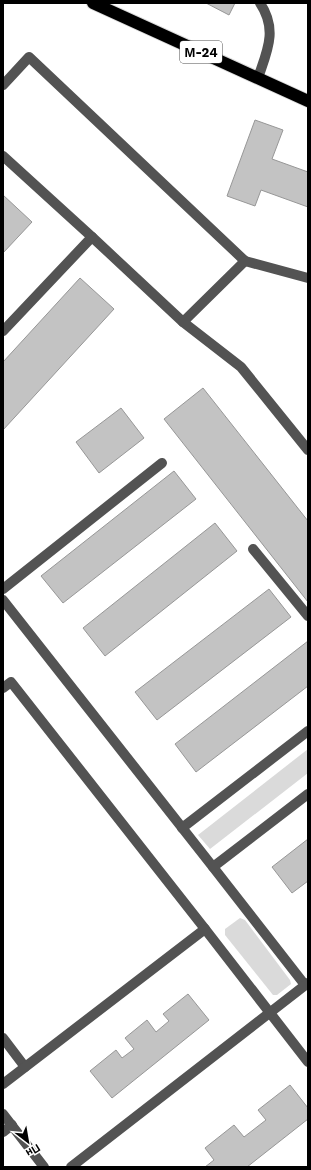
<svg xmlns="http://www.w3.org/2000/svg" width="311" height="1170" font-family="'Work Sans',sans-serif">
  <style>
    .green { fill: #dadada }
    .building { fill: #c3c3c3; stroke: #979797 }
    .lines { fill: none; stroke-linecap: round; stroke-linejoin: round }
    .highway-casing { stroke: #dbdbdb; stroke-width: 14 }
    .minor { stroke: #535353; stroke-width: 10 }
    .highway { stroke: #000; stroke-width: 12 }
    .labels { text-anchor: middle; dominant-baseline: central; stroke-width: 3; stroke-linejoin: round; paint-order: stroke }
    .shield { fill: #fff; stroke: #4c4c4c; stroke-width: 1 }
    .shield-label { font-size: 13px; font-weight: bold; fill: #000 }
  </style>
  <rect width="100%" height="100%" fill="#fff"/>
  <g class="green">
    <polygon points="308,749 308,773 210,849 198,835"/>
    <polygon points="240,918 245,920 290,980 291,984 277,995 273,995 225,935 225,929"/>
  </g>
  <g class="building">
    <polygon points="206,3 235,3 229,15"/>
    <polygon points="255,120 283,130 272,159 308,172 308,207 261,190 255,206 227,196"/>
    <polygon points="3,195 32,222 3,253"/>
    <polygon points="80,278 114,309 3,430 3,362"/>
    <polygon points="203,388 308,521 308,602 164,419"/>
    <polygon points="121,408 144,438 99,473 76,442"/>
    <polygon points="174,471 196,499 63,603 41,576"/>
    <polygon points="215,523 237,551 105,656 83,628"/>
    <polygon points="269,589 291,617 157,720 135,692"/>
    <polygon points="308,641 308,686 196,772 175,744"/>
    <polygon points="308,839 308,881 292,893 272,867"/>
    <polygon points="188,994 209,1020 112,1098 90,1071 116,1050 122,1058 134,1049 125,1038 147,1020 156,1032 169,1021 163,1014"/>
    <polygon points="290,1085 308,1108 308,1119 247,1167 205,1167 214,1160 205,1148 234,1125 244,1137 266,1120 258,1110"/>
  </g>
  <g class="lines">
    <g class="highway-casing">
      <polyline id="highway" points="93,3 308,101"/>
    </g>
    <g class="minor">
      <path d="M 258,78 C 267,51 278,30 260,3"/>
      <polyline points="3,85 29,57 245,261"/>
      <polyline points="3,156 92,237 3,331"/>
      <polyline points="92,237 183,322"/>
      <polyline points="308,278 245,261 183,322 241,367 308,450"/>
      <polyline points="253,549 308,616"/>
      <polyline points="3,589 162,463"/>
      <polyline points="3,600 213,867"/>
      <polyline points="3,688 11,682 205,929"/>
      <polyline points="182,828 308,731"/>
      <polyline points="305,985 213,867 308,794"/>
      <polyline points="3,1038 25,1067"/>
      <polyline points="3,1084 205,929 308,1062"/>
      <polyline points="3,1114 44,1167"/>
      <polyline points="3,1132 12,1125"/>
      <polyline points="71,1167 308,983"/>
    </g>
    <use href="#highway" class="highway"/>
  </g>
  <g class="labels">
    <rect class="shield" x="180" y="41" width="42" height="22" rx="3"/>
    <g class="shield-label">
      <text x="201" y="52">М-24</text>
    </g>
  </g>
  <rect width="311" height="1170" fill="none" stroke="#000000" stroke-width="8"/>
  <g transform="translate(28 1142) rotate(149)" stroke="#ffffff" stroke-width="3" paint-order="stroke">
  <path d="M0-3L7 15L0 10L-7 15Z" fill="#000000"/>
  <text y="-6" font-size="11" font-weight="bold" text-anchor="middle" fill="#000000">Пн</text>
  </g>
</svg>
